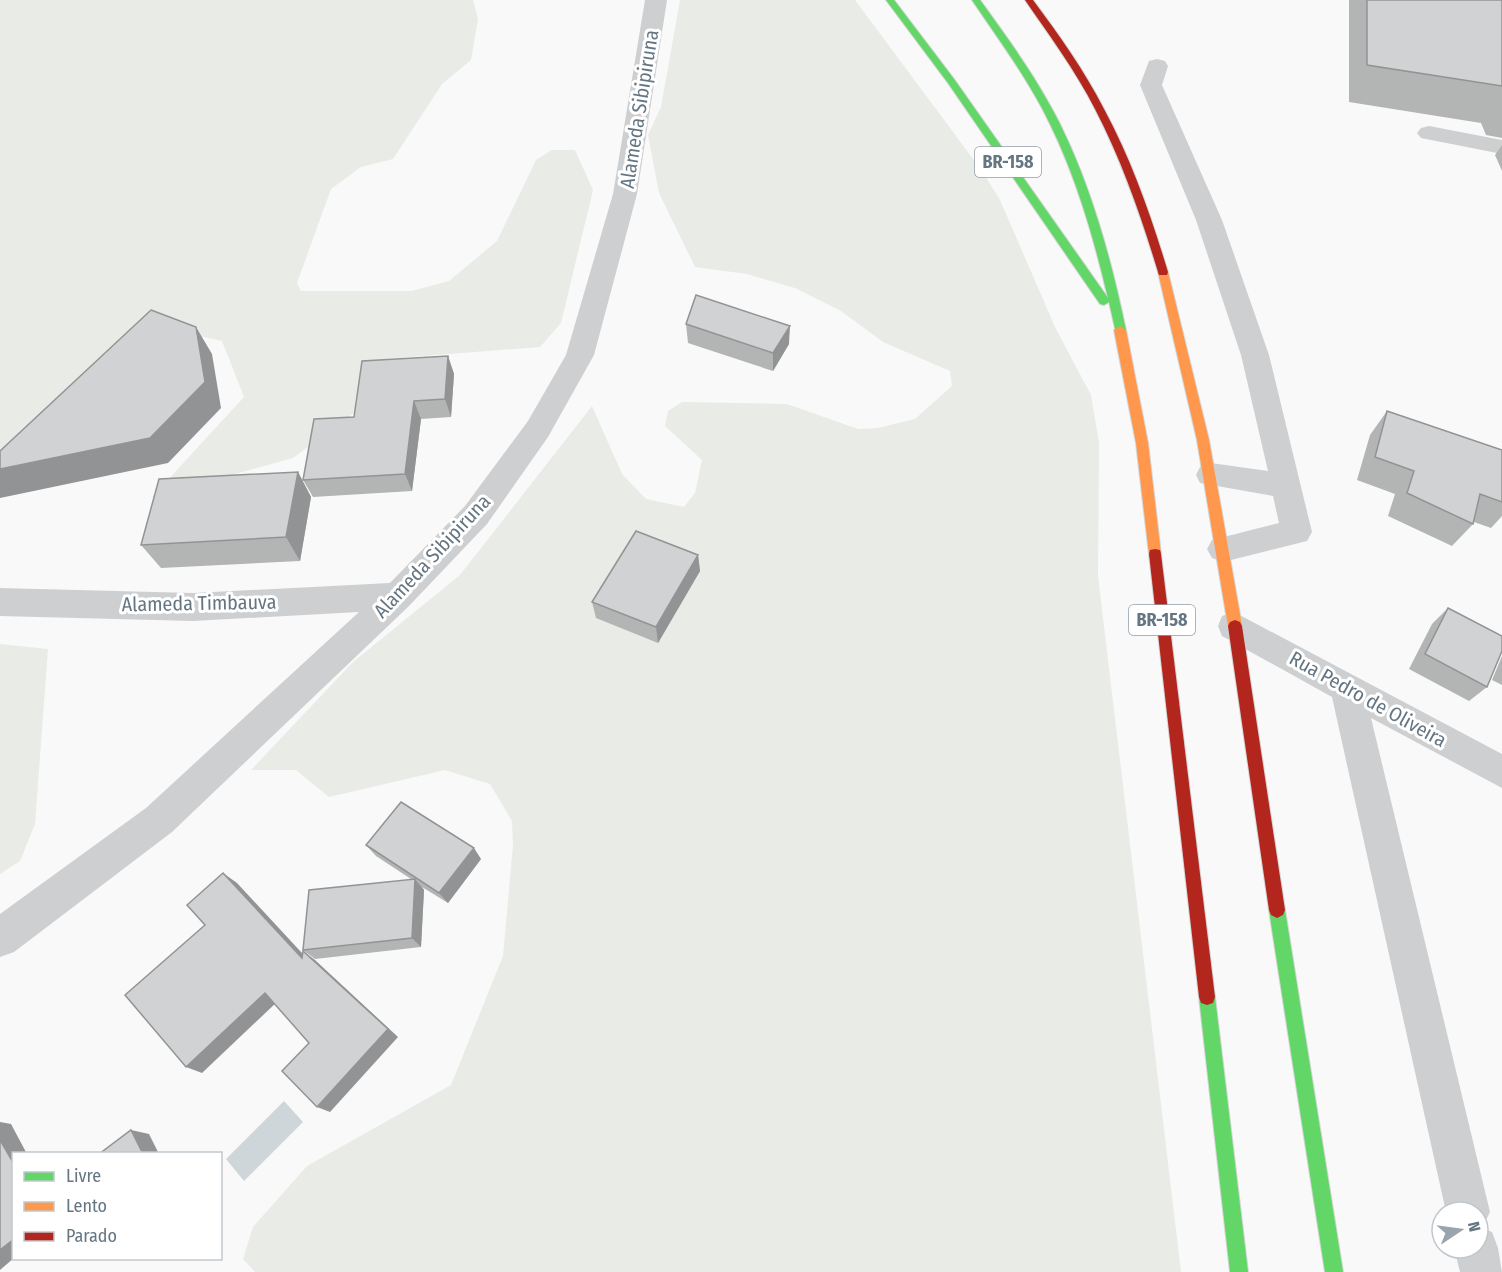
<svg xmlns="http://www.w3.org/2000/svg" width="1502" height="1272" font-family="'Fira Sans Condensed',sans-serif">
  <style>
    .green { fill: #e8ebe6 }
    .water { fill: #ced6d9 }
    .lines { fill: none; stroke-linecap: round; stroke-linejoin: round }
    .fast-casing { stroke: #d5d6d6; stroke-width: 2 }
    .slow-casing { stroke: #d5d6d6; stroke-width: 2 }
    .jam-casing { stroke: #d5d6d6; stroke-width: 2 }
    .street { fill: #cecfd0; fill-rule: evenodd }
    .fast { fill: #63d668; fill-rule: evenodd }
    .slow { fill: #ff974d; fill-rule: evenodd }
    .jam { fill: #b3261e; fill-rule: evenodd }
    .wall { fill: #b3b5b5 }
    .shaded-wall { fill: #929394 }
    .building { fill: #d0d2d3; stroke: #929394; stroke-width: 1.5 }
    .labels { text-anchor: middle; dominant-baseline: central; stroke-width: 6; stroke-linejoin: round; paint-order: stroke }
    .shield { fill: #fff; stroke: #939fa8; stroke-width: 1.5 }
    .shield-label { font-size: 18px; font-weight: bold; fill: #657683 }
    .street-label { font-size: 20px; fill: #657683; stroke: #fff }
  </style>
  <rect width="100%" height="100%" fill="#f9f9f9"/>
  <g class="green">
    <polygon points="0,0 473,0 478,19 471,60 442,84 393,159 361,167 331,189 297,283 301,291 412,291 449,281 497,241 536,160 552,150 575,150 593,190 561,323 540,347 371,360 354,413 293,458 152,497 244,397 222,341 167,329 0,485"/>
    <polygon points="680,0 855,0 982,171 1000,200 1055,327 1091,395 1099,443 1098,576 1181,1272 255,1272 243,1259 253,1227 307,1166 451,1085 503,956 513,845 512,821 490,784 445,770 329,797 296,770 251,770 353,662 460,575 592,406 622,474 646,499 684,507 695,493 702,460 665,426 668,411 682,402 787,404 858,429 878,428 915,419 952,386 950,371 883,342 841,311 795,288 747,274 695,267 659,193 648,135 661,107"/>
    <polygon points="0,644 48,649 35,824 20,861 0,874"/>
  </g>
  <polygon class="water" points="284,1101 303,1122 244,1181 226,1159"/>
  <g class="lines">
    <g class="fast-casing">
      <g id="fast">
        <path d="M 886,0 L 894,0 L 954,79 L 1108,298 C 1094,239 1077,179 1050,124 C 1029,80 999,40 972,0 L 980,0 C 1009,40 1038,80 1060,124 C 1092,189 1111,259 1126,330 L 1124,333 L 1116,333 L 1109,302 L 1104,305 L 1100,304 L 948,83 Z"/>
        <polygon points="1277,902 1283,905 1285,910 1343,1272 1325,1272 1269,910 1271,905"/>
        <polygon points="1207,989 1213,991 1215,997 1248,1272 1230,1272 1199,997 1201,991"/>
      </g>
    </g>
    <g class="slow-casing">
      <g id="slow">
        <polygon points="1163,268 1168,272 1209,440 1242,626 1240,630 1230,630 1228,626 1197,440 1158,272"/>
        <polygon points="1120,326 1126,330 1148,443 1161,554 1160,558 1150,558 1149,554 1136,443 1114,330"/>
      </g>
    </g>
    <g class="jam-casing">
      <g id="jam">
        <path d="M 1025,0 L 1033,0 C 1059,35 1084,70 1104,109 C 1132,161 1151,216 1168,272 L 1167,275 L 1159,275 L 1158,272 C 1141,216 1122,161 1095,109 C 1075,70 1049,35 1025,0 Z"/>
        <polygon points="1155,549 1160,550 1161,554 1215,997 1213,1003 1207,1005 1201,1003 1199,997 1149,554 1150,550"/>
        <polygon points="1235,620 1240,622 1242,626 1285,910 1283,915 1277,918 1271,915 1269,910 1228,626 1230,622"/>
      </g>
    </g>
    <g class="street">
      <polygon points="645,0 667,0 637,194 594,355 548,437 487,524 409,606 172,832 14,952 0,957 0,914 146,808 359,612 193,621 0,616 0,588 193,593 390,583 465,506 528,421 566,355 613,194"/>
      <polygon points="1157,59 1165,61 1168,66 1162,85 1222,220 1269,355 1312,532 1307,541 1223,562 1212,558 1207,549 1212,540 1279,523 1273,496 1200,483 1196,475 1200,467 1211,463 1268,471 1241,355 1196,220 1140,85 1149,61"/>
      <polygon points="1429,126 1502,140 1502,154 1421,138 1417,133 1421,128"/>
      <polygon points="1234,612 1502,754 1502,788 1371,718 1490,1212 1482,1228 1492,1232 1498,1248 1502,1272 1460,1272 1454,1248 1478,1248 1478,1212 1446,1212 1332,697 1222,636 1218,626 1222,616"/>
    </g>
    <use href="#fast" class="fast"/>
    <use href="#slow" class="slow"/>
    <use href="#jam" class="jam"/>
  </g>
  <g class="wall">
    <polygon points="1349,0 1502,0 1502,138 1486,135 1481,123 1349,102"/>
    <polygon points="1502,145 1502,171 1495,155"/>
    <polygon points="686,324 789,344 773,371 688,343"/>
    <polygon points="448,356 454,374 451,417 421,419 412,491 313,497 303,480 354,417"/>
    <polygon points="1387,411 1502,450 1502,516 1491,528 1474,522 1473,524 1452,546 1388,516 1395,494 1357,480 1370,435"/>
    <polygon points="298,472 311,497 300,561 161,568 141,545"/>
    <polygon points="698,555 700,571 658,643 596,618 592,602"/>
    <polygon points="1448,608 1487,687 1469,701 1409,669 1432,624"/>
    <polygon points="1502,656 1502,685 1492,680"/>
    <polygon points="366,845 481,859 448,903 422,887 424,890 421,947 315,959 303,950 411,879 376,856"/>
  </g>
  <g class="shaded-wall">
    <polygon points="790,326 789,344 773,371 773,353"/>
    <polygon points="196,327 212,354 221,408 168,463 0,498 0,469"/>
    <polygon points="448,356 454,374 451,417 445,399"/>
    <polygon points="414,401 421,419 412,491 405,474"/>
    <polygon points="298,472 311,497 300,561 286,537"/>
    <polygon points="698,555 700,571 658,643 656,627"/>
    <polygon points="474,848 481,859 448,903 439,893"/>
    <polygon points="223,873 237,883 314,966 302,958"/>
    <polygon points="415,879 424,890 421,947 412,938"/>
    <polygon points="303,951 315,960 398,1037 330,1112 317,1107"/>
    <polygon points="265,993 278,1001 202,1073 186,1067"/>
    <polygon points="0,1122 11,1124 27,1154 14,1154 14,1164 0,1140"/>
    <polygon points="131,1130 149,1134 159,1154 143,1154"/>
    <polygon points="14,1239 14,1258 0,1270 0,1250"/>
  </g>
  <g class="building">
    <polygon points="1367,0 1502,0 1502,86 1367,65"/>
    <polygon points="696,295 790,326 773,353 686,324"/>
    <polygon points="151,310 196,327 205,382 150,438 0,469 0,451"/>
    <polygon points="448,356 445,399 414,401 405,474 303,480 314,419 354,417 362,361"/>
    <polygon points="1387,411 1502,450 1502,502 1480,494 1473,524 1407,493 1414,471 1375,457"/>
    <polygon points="298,472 286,537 141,545 159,479"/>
    <polygon points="636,531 698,555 656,627 592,602"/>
    <polygon points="1448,608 1502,636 1502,651 1487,687 1425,654"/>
    <polygon points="401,802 474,848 439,893 366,845"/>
    <polygon points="223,873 302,958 303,951 388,1029 317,1107 282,1071 309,1043 265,993 186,1067 125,995 205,925 187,905"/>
    <polygon points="415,879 412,938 303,950 309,890"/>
    <polygon points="131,1130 143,1154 99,1154"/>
    <polygon points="0,1140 14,1164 14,1239 0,1250"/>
  </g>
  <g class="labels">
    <g class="shield">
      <rect x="975" y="147" width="66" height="30" rx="4.5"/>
      <rect x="1129" y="605" width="66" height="30" rx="4.5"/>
    </g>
    <g class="shield-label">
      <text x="1008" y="162">BR-158</text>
      <text x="1162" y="620">BR-158</text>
    </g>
    <g class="street-label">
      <text transform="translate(639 109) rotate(-81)">Alameda Sibipiruna</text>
      <text transform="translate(432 556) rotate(-47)">Alameda Sibipiruna</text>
      <text transform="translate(199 603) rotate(-1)">Alameda Timbauva</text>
      <text transform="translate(1368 699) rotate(29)">Rua Pedro de Oliveira</text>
    </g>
  </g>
  <rect x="12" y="1152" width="210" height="108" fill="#ffffff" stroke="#c1c8cd" stroke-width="1.5"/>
  <rect x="24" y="1172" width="30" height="9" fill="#63d668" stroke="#c1c8cd" stroke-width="1.5"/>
  <text x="66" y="1182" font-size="18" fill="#657683">Livre</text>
  <rect x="24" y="1202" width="30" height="9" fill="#ff974d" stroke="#c1c8cd" stroke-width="1.5"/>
  <text x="66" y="1212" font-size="18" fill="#657683">Lento</text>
  <rect x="24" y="1232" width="30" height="9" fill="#b3261e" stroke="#c1c8cd" stroke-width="1.5"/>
  <text x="66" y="1242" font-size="18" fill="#657683">Parado</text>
  <g transform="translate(1460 1230) rotate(77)"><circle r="28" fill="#ffffff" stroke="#c1c8cd" stroke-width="1.5"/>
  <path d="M0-4.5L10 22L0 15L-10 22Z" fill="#99a4ac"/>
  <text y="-9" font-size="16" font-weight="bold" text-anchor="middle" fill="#657683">N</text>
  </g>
</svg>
